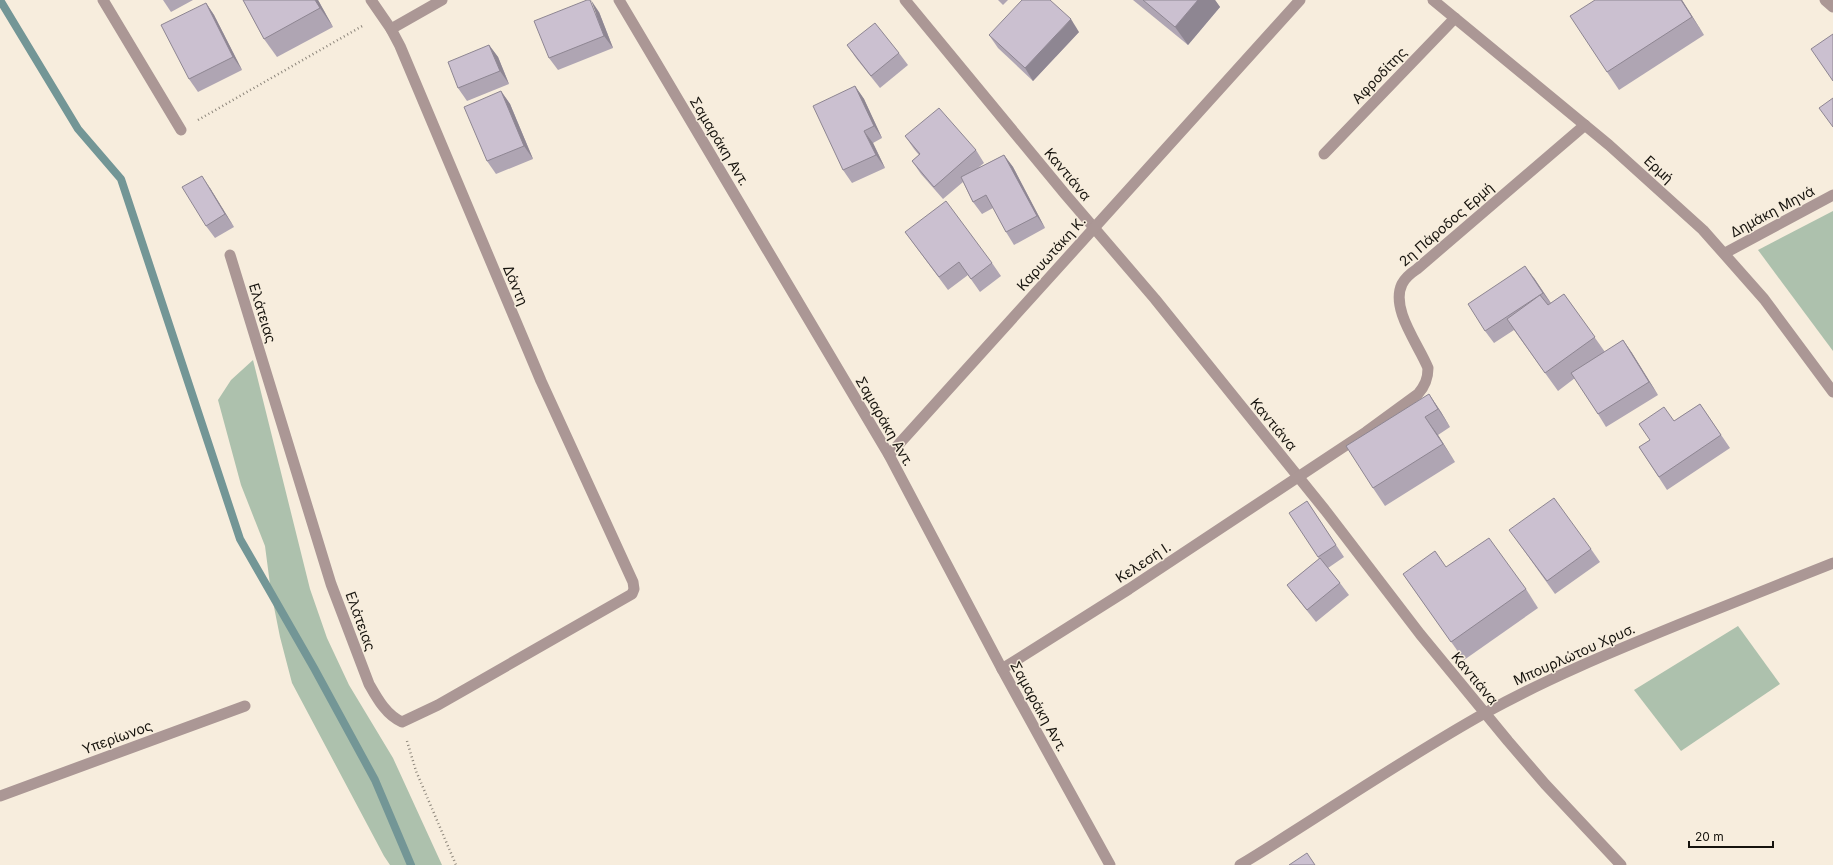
<svg xmlns="http://www.w3.org/2000/svg" width="1833" height="865" font-family="Inter,sans-serif">
  <style>
    .green { fill: #adc1ad }
    .lines { fill: none; stroke-linecap: round; stroke-linejoin: round }
    .stream { stroke: #739696; stroke-width: 8 }
    .path { stroke: #8d867b; stroke-width: 2.5; stroke-dasharray: 1 3; stroke-linecap: butt }
    .minor { stroke: #ab9795; stroke-width: 11 }
    .tertiary { stroke: #ab9795; stroke-width: 11 }
    .wall { fill: #afa5b3 }
    .shaded-wall { fill: #8e8692 }
    .building { fill: #cbc0d0; stroke: #8e8692 }
    .labels { text-anchor: middle; dominant-baseline: central; stroke-width: 3; stroke-linejoin: round; paint-order: stroke }
    .street-label { font-size: 14px; fill: #16130d; stroke: #f7eddd }
  </style>
  <rect width="100%" height="100%" fill="#f7eddd"/>
  <g class="green">
    <polygon points="1833,211 1833,351 1758,250"/>
    <polygon points="253,360 310,589 327,638 349,685 393,758 442,865 390,865 384,856 292,683 280,637 271,592 265,546 241,485 218,400 231,380"/>
    <polygon points="1738,626 1780,684 1681,751 1634,690"/>
  </g>
  <g class="lines">
    <polyline class="stream" points="0,0 78,129 121,179 240,539 314,668 375,780 411,865"/>
    <g class="path">
      <polyline points="198,120 364,25"/>
      <polyline points="407,741 416,771 456,865"/>
    </g>
    <g class="minor">
      <polyline points="103,0 181,130"/>
      <polyline points="619,0 889,455 1002,669 1110,865"/>
      <polyline points="905,0 1065,194 1155,299 1325,510 1420,634 1508,741 1545,784 1621,865"/>
      <polyline points="1825,0 1833,7"/>
      <polyline points="391,29 442,0"/>
      <polyline points="1324,154 1455,18"/>
      <polyline points="1725,253 1833,195"/>
      <path d="M 230,255 L 331,584 L 369,684 C 377,698 386,715 402,722 L 438,705 L 632,594 L 634,589 L 633,582 L 541,381 L 400,46 L 391,29 L 371,0"/>
      <polyline points="889,455 1300,0"/>
      <path d="M 1002,669 L 1129,589 L 1366,432 L 1418,394 C 1425,386 1428,379 1428,368 C 1419,345 1390,309 1402,284 C 1405,278 1411,273 1417,269 L 1585,125"/>
      <polyline points="0,796 245,706"/>
      <path d="M 1240,865 C 1322,815 1401,760 1485,713 C 1548,678 1614,651 1680,624 C 1731,604 1782,583 1833,563"/>
    </g>
    <polyline class="tertiary" points="1433,0 1609,145 1703,230 1764,299 1833,392"/>
  </g>
  <g class="wall">
    <polygon points="163,0 193,0 171,12"/>
    <polygon points="243,0 318,0 333,27 277,57 264,39"/>
    <polygon points="998,0 1008,0 1003,5"/>
    <polygon points="1133,0 1215,0 1220,7 1188,45"/>
    <polygon points="1595,0 1682,0 1704,35 1619,90 1607,72"/>
    <polygon points="206,3 214,15 242,70 198,92 189,79"/>
    <polygon points="599,12 613,48 558,70 549,58"/>
    <polygon points="1079,32 1033,81 998,48 989,35"/>
    <polygon points="489,45 498,57 509,84 467,101 458,88"/>
    <polygon points="847,45 899,53 908,65 880,88 856,58"/>
    <polygon points="855,86 864,99 882,138 873,143 885,168 852,183 843,170"/>
    <polygon points="501,91 510,104 533,159 496,174 487,161"/>
    <polygon points="905,136 976,150 984,163 978,168 1004,155 1013,167 1045,228 1014,245 1006,232 993,208 982,214 973,202 963,182 943,199 921,174 912,161 919,155 914,149"/>
    <polygon points="210,188 234,227 215,238 206,226"/>
    <polygon points="905,232 992,263 1001,276 980,292 968,275 948,290"/>
    <polygon points="1534,278 1551,303 1564,294 1605,352 1623,340 1632,353 1658,395 1606,427 1598,414 1575,378 1558,391 1514,330 1494,343 1485,331"/>
    <polygon points="1429,394 1441,412 1450,427 1438,435 1455,462 1385,506 1373,488"/>
    <polygon points="1700,404 1730,448 1667,490 1639,447 1650,440 1674,421"/>
    <polygon points="1307,501 1344,557 1328,568 1340,583 1349,595 1316,622 1296,597 1287,585 1319,559 1318,557"/>
    <polygon points="1518,542 1591,549 1600,562 1555,594"/>
    <polygon points="1447,567 1526,589 1538,608 1464,660 1403,574"/>
  </g>
  <g class="shaded-wall">
    <polygon points="315,0 318,0 333,27 320,8"/>
    <polygon points="591,0 599,12 613,48 604,36"/>
    <polygon points="1198,0 1215,0 1220,7 1188,45 1175,27"/>
    <polygon points="1681,0 1682,0 1704,35 1692,17"/>
    <polygon points="206,3 214,15 242,70 233,57"/>
    <polygon points="1071,19 1079,32 1033,81 1025,68"/>
    <polygon points="489,45 498,57 509,84 500,71"/>
    <polygon points="855,86 864,99 882,138 874,126"/>
    <polygon points="501,91 510,104 533,159 524,146"/>
    <polygon points="864,131 873,143 885,168 876,155"/>
    <polygon points="1004,155 1013,167 1045,228 1037,216"/>
    <polygon points="202,176 210,188 234,227 225,214"/>
    <polygon points="1525,266 1534,278 1552,305 1543,293"/>
    <polygon points="1623,340 1632,353 1658,395 1649,382"/>
    <polygon points="1429,394 1441,412 1450,427 1438,409"/>
    <polygon points="1425,417 1438,435 1455,462"/>
  </g>
  <g class="building">
    <polygon points="243,0 315,0 320,8 264,39"/>
    <polygon points="587,0 590,0 604,36 549,58 534,21"/>
    <polygon points="1022,0 1050,0 1071,19 1025,68 989,35"/>
    <polygon points="1143,0 1198,0 1175,27"/>
    <polygon points="1595,0 1681,0 1692,17 1607,72 1570,16"/>
    <polygon points="206,3 233,57 189,79 161,25"/>
    <polygon points="875,23 899,53 871,76 847,45"/>
    <polygon points="1833,34 1833,81 1811,49"/>
    <polygon points="489,45 500,71 458,88 448,62"/>
    <polygon points="855,86 874,126 864,131 876,155 843,170 813,106"/>
    <polygon points="501,91 524,146 487,161 464,107"/>
    <polygon points="1833,98 1833,127 1819,108"/>
    <polygon points="939,108 976,150 934,187 912,161 920,154 905,136"/>
    <polygon points="1004,155 1037,216 1006,232 986,195 973,202 961,177"/>
    <polygon points="202,176 225,214 206,226 182,187"/>
    <polygon points="946,201 992,263 971,279 959,262 939,277 905,232"/>
    <polygon points="1525,266 1543,293 1485,331 1468,304"/>
    <polygon points="1564,294 1595,337 1545,373 1507,319 1540,295 1548,305"/>
    <polygon points="1623,340 1649,382 1598,414 1571,373"/>
    <polygon points="1429,394 1438,409 1425,417 1443,444 1373,488 1346,446"/>
    <polygon points="1700,404 1721,435 1659,477 1639,447 1650,440 1639,424 1664,407 1674,421"/>
    <polygon points="1554,498 1591,549 1547,581 1509,530"/>
    <polygon points="1307,501 1336,545 1318,557 1289,513"/>
    <polygon points="1489,538 1526,589 1451,642 1403,574 1435,551 1446,567"/>
    <polygon points="1320,558 1340,583 1307,610 1287,585"/>
    <polygon points="1307,853 1315,865 1289,865"/>
  </g>
  <g class="labels">
    <g class="street-label">
      <text transform="translate(1379 75) rotate(-46)">Αφροδίτης</text>
      <text transform="translate(720 141) rotate(59)">Σαμαράκη Αντ.</text>
      <text transform="translate(1659 169) rotate(42)">Ερμή</text>
      <text transform="translate(1068 174) rotate(50)">Καντιάνα</text>
      <text transform="translate(1772 211) rotate(-28)">Δημάκη Μηνά</text>
      <text transform="translate(1446 224) rotate(-41)">2η Πάροδος Ερμή</text>
      <text transform="translate(1051 253) rotate(-48)">Καρυωτάκη Κ.</text>
      <text transform="translate(516 285) rotate(67)">Δάντη</text>
      <text transform="translate(263 313) rotate(73)">Ελάτειας</text>
      <text transform="translate(885 421) rotate(60)">Σαμαράκη Αντ.</text>
      <text transform="translate(1274 424) rotate(50)">Καντιάνα</text>
      <text transform="translate(1143 562) rotate(-33)">Κελεσή Ι.</text>
      <text transform="translate(361 621) rotate(70)">Ελάτειας</text>
      <text transform="translate(1574 654) rotate(-24)">Μπουρλώτου Χρυσ.</text>
      <text transform="translate(1475 678) rotate(50)">Καντιάνα</text>
      <text transform="translate(1039 706) rotate(61)">Σαμαράκη Αντ.</text>
      <text transform="translate(117 737) rotate(-20)">Υπερίωνος</text>
    </g>
  </g>
  <path d="M1689 841v6h84v-6" fill="none" stroke="#16130d" stroke-width="2"/>
  <text x="1695" y="841" font-size="12" fill="#16130d" stroke="#f7eddd" stroke-width="3" paint-order="stroke">20 m</text>
</svg>
